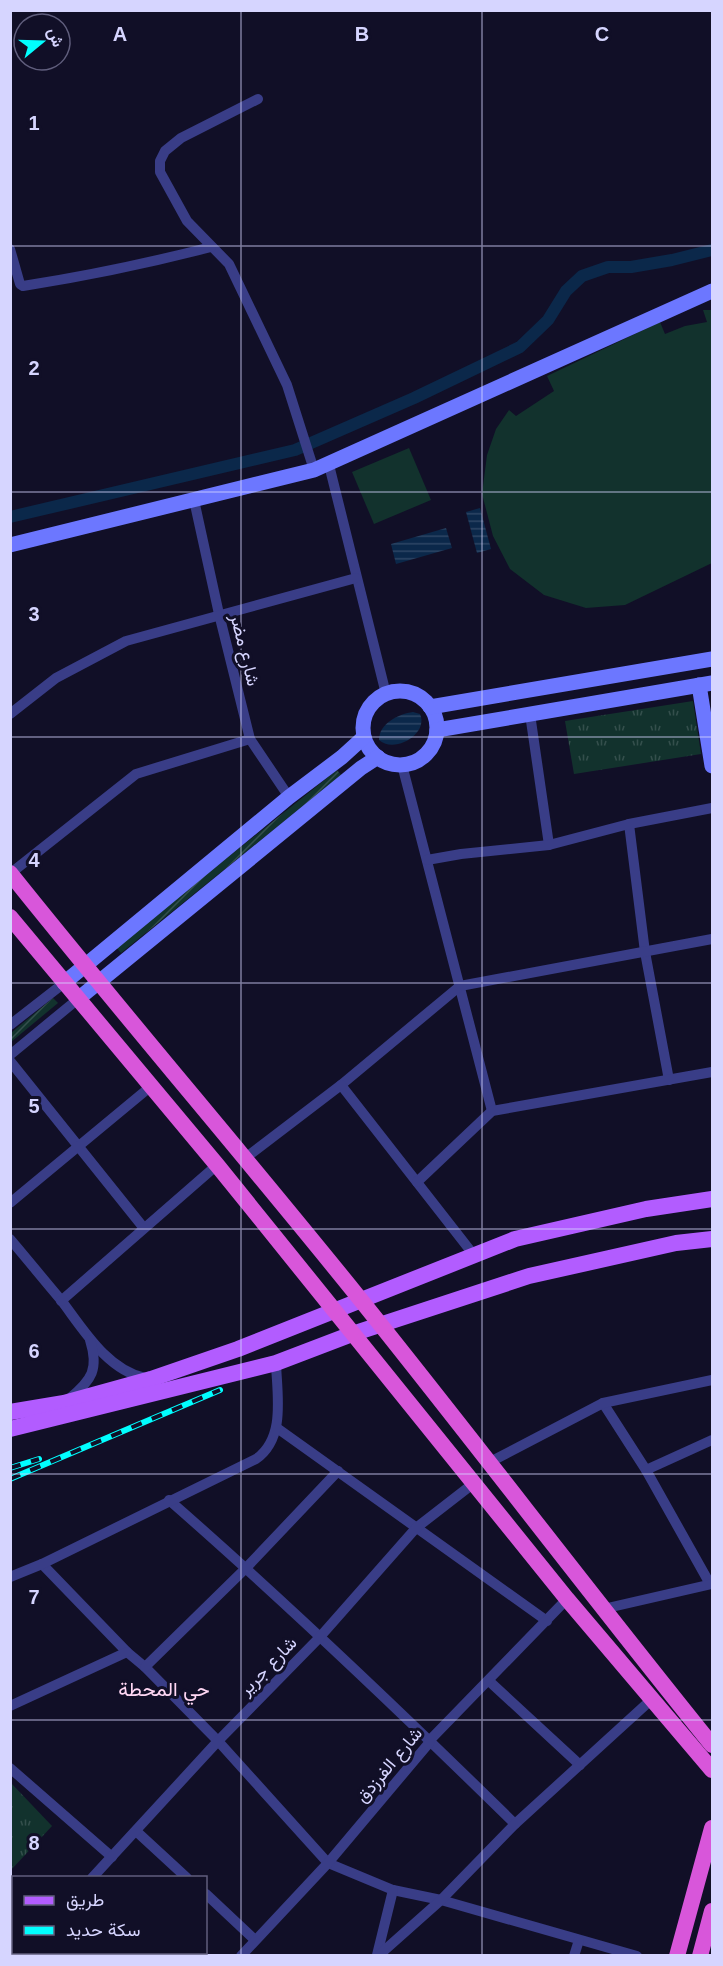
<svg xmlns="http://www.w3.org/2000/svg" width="723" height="1966" font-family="Helvetica,Vazirmatn,sans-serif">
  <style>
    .grass { fill: #12322d }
    .park { fill: url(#park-tufts) }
    .garden { fill: url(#garden-furrows) }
    .water { fill: url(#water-rules) }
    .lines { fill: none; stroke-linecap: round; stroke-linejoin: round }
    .canal { stroke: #0b284a; stroke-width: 12 }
    .minor { stroke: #393d87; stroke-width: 10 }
    .secondary { stroke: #6c77ff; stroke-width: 15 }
    .primary { stroke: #b25cff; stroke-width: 16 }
    .trunk { stroke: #d856da; stroke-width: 16 }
    .rail-casing { stroke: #01feff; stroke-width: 6 }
    .rail { stroke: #110f27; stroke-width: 4; stroke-dasharray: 11; stroke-linecap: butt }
    .grid { fill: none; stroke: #d6d5ff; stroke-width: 1.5; stroke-opacity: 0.55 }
    .labels { text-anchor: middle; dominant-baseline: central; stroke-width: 6; stroke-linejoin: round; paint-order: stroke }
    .street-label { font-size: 18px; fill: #d6d5ff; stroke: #110f27 }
    .neighbourhood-label { font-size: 20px; fill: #ffd7f4; stroke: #110f27 }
    .grid-label { font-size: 20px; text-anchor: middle; font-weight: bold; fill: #d6d5ff; stroke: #110f27; stroke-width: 6; stroke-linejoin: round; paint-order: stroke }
  </style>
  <defs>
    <pattern id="park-tufts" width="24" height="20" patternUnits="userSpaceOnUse" patternTransform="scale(1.5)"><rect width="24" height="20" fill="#12322d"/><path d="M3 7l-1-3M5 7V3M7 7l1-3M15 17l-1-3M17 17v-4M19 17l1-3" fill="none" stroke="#344f4c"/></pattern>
    <pattern id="garden-furrows" width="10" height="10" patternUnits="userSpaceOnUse" patternTransform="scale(1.5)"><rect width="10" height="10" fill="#12322d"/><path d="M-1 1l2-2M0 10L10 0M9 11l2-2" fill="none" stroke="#344f4c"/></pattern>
    <pattern id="water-rules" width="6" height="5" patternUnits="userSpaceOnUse" patternTransform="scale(1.5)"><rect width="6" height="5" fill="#0b284a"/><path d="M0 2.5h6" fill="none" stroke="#2e4665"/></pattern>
  </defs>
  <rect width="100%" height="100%" fill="#110f27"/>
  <g class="grass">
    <polygon points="703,310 712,310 712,563 625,605 586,608 544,595 510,569 493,536 482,494 487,455 496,429 509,410 516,416 554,391 547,376 660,322 665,334 685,326 707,322"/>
    <polygon points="409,448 431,500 374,524 352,472"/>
  </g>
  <g class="park">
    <polygon points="693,701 701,754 574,774 565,721"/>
    <polygon points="11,1783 52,1826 11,1870"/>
  </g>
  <g class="garden">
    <polygon points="337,770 341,775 121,953 116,947"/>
    <polygon points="53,998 58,1003 11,1042 11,1033"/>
  </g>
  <g class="water">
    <polygon points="480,508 491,549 477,553 466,512"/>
    <polygon points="446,528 452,548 396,564 391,544"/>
    <path d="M 413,712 L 420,714 C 429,734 394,754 379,740 C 379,723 399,714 413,712 Z"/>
  </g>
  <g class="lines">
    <polyline class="canal" points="10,517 295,450 414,398 520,347 548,320 566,291 582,276 608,267 631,267 672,260 712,250"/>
    <g class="minor">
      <polyline points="258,99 181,138 165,151 160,161 160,172 187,221 229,264 287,385 314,470"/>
      <path d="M 10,249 L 20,284 L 23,286 C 87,276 149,263 211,247"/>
      <polyline points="329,465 386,694"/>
      <polyline points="194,500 219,614 250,739 289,797"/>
      <polyline points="10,714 56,678 126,641 356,578"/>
      <polyline points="530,714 549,845"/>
      <polyline points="402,765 492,1111"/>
      <polyline points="629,824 645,952 669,1080"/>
      <polyline points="427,860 461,854 549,845 629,824 712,808"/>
      <polyline points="11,873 136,774 250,739"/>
      <polyline points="10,1025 64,983"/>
      <polyline points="10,1055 78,999"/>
      <polyline points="10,1061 143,1227"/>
      <polyline points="341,1085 460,986 712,939"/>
      <polyline points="244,1159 341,1085 473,1254"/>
      <polyline points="417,1182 492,1111 712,1072"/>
      <polyline points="10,1203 150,1087"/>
      <path d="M 10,1239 C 27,1259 44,1280 61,1300 C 83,1329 107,1370 145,1378"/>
      <polyline points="61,1301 217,1165"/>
      <path d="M 70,1398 C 92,1380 99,1369 90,1340"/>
      <polyline points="603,1403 646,1470 710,1584"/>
      <polyline points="277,1428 547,1621"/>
      <polyline points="490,1462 603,1403 712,1380"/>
      <polyline points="646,1470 712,1440"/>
      <path d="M 169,1500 C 288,1604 402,1713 515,1824"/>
      <polyline points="42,1564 127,1652 145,1667 218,1741 328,1863 393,1890 441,1900 637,1956"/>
      <path d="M 10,1577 L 42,1564 L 256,1459 C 286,1438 277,1395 276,1363"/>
      <polyline points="603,1609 712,1584"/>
      <polyline points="145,1667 246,1568 338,1471"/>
      <polyline points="489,1681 580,1765"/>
      <polyline points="10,1706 127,1652"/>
      <polyline points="10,1768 112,1857"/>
      <polyline points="136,1831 187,1878"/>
      <polyline points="92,1878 218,1741 319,1638 416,1528 474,1483"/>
      <polyline points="206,1894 254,1939"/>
      <polyline points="10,1940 14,1941"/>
      <polyline points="44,1952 52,1956"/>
      <polyline points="377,1955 393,1890"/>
      <polyline points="14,1956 17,1952"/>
      <polyline points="241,1956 328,1863 429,1743 430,1740 567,1599"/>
      <polyline points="378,1956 441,1900 515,1824 652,1699"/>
      <polyline points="574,1956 579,1940"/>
    </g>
    <g class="secondary">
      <polyline points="10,545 314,470 712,291"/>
      <polyline points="699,685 712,766"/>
      <circle cx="400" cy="728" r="37"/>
      <polyline points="430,707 712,659"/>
      <polyline points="437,730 712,683"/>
      <polyline points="64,983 289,797 342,757 364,737"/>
      <polyline points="78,999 361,768 378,757"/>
    </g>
    <g class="primary">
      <polyline points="10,1412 64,1403 151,1379 238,1349 515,1239 646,1209 712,1199"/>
      <polyline points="10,1429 276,1363 352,1334 529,1276 676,1243 712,1239"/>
    </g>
    <g class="trunk">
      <path d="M 10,873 C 125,1017 245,1156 360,1299 C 479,1447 593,1598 712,1745"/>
      <polyline points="10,917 217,1165 567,1599 712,1770"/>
      <polyline points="677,1956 712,1828"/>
      <polyline points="700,1956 712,1911"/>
    </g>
    <g class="rail-casing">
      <g id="rail">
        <polyline points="10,1468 39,1459"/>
        <polyline points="10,1479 220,1390"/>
      </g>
    </g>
    <use href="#rail" class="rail"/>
  </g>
  <path class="grid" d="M 241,10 L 241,1956M 482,10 L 482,1956M 10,246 L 712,246M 10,492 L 712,492M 10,737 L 712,737M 10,983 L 712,983M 10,1229 L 712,1229M 10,1474 L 712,1474M 10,1720 L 712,1720"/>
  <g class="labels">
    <g class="street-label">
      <text transform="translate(245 650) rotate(76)">شارع مضر</text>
      <text transform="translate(268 1666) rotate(-46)">شارع جرير</text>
      <text transform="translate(389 1765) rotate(-50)">شارع الفرزدق</text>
    </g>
    <g class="neighbourhood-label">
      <text x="164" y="1689">حي المحطة</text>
    </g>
  </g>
  <g class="grid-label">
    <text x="120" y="41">A</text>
    <text x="362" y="41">B</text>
    <text x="602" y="41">C</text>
    <text x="34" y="130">1</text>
    <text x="34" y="375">2</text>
    <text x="34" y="621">3</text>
    <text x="34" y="867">4</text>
    <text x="34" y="1113">5</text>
    <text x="34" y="1358">6</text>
    <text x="34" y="1604">7</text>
    <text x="34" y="1850">8</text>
  </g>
  <rect width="723" height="1966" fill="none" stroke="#d6d5ff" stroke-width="24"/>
  <rect x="12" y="1876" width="195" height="78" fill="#110f27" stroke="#605e7d" stroke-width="1.5"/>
  <rect x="24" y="1896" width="30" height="9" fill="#b25cff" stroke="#605e7d" stroke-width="1.5"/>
  <text x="66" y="1906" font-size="18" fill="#d6d5ff">طريق</text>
  <rect x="24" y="1926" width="30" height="9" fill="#01feff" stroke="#605e7d" stroke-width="1.5"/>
  <text x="66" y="1936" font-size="18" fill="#d6d5ff">سكة حديد</text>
  <g transform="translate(42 42) rotate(71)"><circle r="28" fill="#110f27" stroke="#605e7d" stroke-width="1.5"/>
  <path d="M0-4.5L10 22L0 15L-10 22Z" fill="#01feff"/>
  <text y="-9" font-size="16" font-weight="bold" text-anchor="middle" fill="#d6d5ff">ش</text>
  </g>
</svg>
